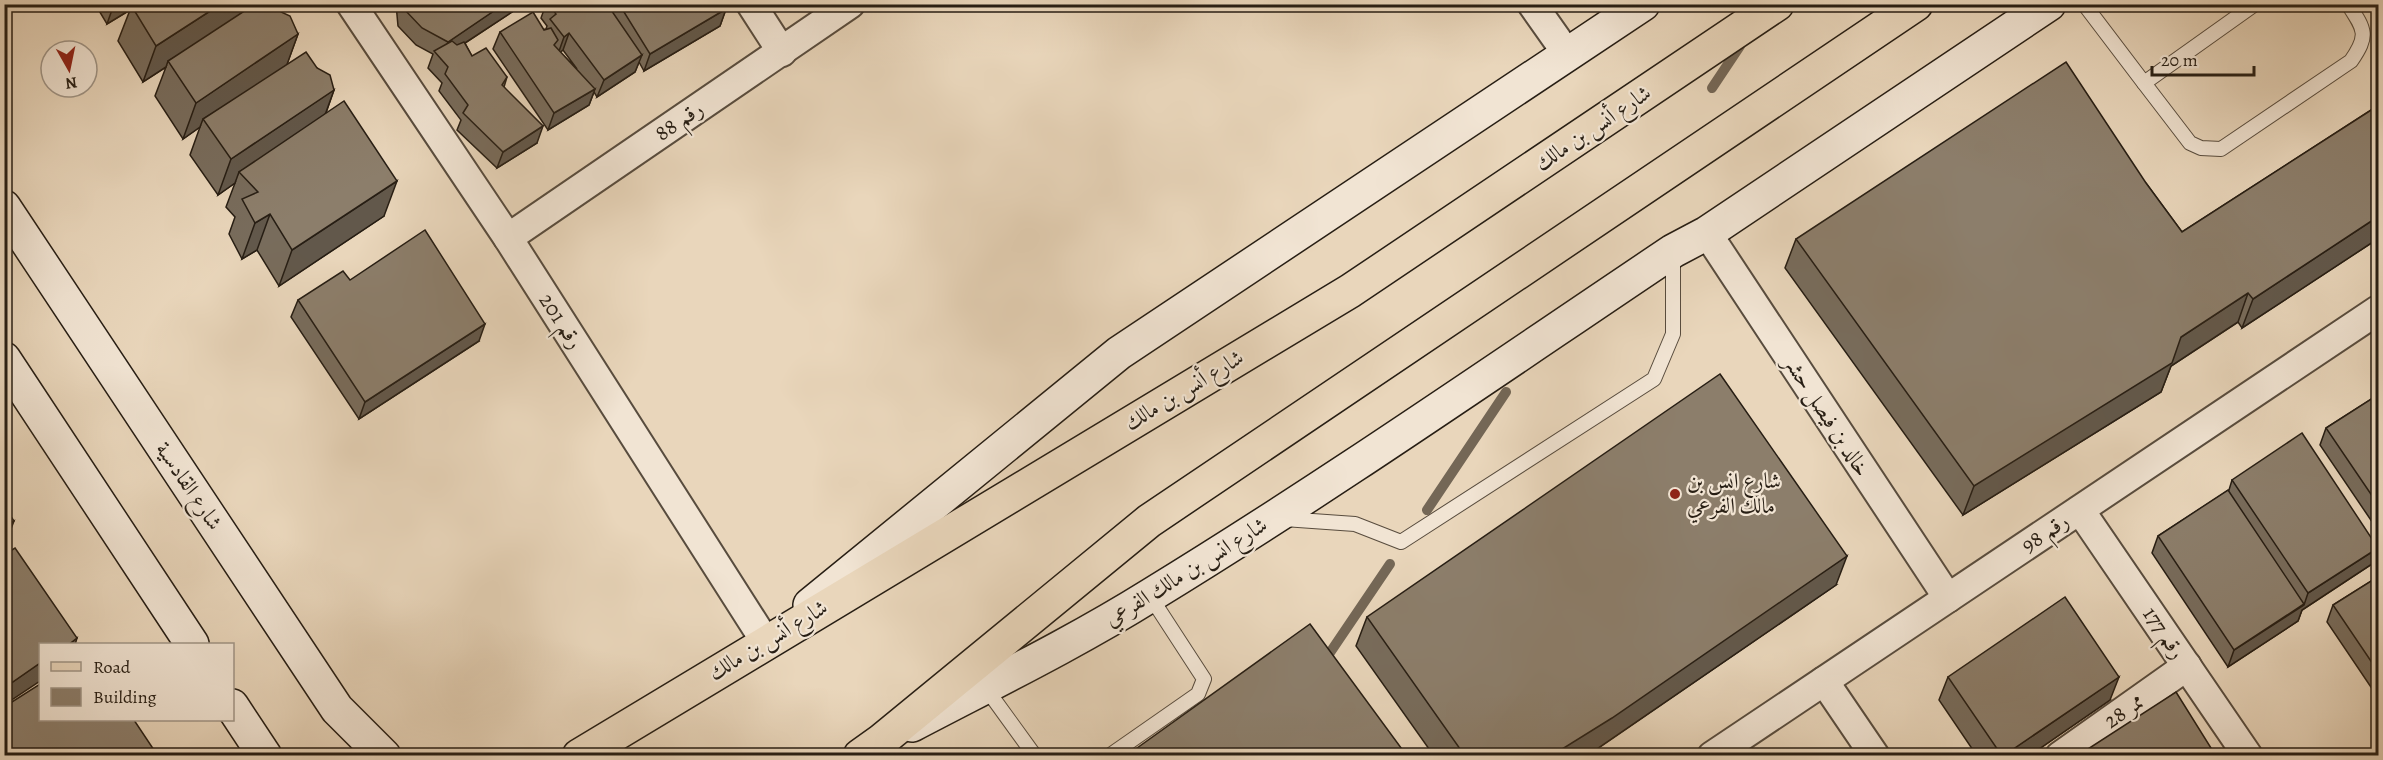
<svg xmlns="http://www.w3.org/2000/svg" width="2383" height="760" font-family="Alegreya,Amiri,serif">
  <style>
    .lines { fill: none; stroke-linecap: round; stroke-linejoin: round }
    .stream { stroke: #746756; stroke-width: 10 }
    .lane-casing { stroke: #584c3e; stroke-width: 16 }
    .street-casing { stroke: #584c3e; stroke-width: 32 }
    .secondary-casing { stroke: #271e14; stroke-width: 36 }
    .primary-casing { stroke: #271e14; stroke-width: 36 }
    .lane { stroke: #f1e4d3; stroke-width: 14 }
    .street { stroke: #f1e4d3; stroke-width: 28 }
    .secondary { stroke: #f1e4d3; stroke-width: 33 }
    .primary { stroke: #e9d6bb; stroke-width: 33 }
    .wall { fill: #786c5c; stroke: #271e14; stroke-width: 1.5; fill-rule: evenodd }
    .shaded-wall { fill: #62584b; stroke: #271e14; stroke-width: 1.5 }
    .building { fill: #8c7e6b; stroke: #271e14; stroke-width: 1.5 }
    .poi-dot { fill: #8f2418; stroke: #f1e4d3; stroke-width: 2 }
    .labels { text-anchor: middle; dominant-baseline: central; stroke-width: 4.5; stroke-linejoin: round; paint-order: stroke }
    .street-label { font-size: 22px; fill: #271e14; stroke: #f1e4d3 }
    .poi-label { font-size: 22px; fill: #271e14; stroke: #f1e4d3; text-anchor: start }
  </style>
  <rect width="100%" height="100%" fill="#e9d6bb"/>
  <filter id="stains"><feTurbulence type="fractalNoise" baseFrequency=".00333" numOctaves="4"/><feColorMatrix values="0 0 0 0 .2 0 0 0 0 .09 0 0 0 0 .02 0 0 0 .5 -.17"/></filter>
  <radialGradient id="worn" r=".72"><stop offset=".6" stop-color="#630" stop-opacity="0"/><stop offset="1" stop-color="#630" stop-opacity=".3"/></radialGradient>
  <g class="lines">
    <g class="stream">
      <polyline points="1712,88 1740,46"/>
      <polyline points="1427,510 1506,392"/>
      <polyline points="1323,663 1390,564"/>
    </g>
    <g class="lane-casing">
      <g id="lane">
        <polyline points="2084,4 2144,83 2255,4"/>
        <path d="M 2144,83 L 2190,143 L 2201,148 L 2221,149 L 2351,61 C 2369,35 2365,30 2348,4"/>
        <polyline points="1284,519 1355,524 1401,542 1654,379 1673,334 1673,253"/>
        <polyline points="985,687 1035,756"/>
        <polyline points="1109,756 1198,694 1204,679 1150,596"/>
      </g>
    </g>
    <g class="street-casing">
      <g id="street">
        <polyline points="351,4 508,238 765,641"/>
        <polyline points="751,4 782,52"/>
        <polyline points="1532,4 1568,55"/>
        <polyline points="1707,233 1948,598"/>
        <polyline points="508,238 850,4"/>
        <polyline points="2080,510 2248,756"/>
        <polyline points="1824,681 1875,756"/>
        <polyline points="1712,756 2378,310"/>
        <polyline points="2060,756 2187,666"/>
      </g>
    </g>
    <g class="secondary-casing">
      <g id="secondary">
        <polyline points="4,207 337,709 384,756"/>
        <polyline points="4,359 192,644"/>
        <polyline points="810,605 1119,353 1643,4"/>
        <polyline points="232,706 265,756"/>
        <path d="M 912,725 C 992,683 1074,643 1151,595 C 1329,486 1500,367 1673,251 L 1707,233 L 2049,4"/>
      </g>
    </g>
    <g class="primary-casing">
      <g id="primary">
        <polyline points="579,756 1350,291 1777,4"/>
        <polyline points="860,756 881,741 1149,521 1916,4"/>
      </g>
    </g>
    <use href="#lane" class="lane"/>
    <use href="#street" class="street"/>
    <use href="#secondary" class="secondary"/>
    <use href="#primary" class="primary"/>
  </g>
  <g class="wall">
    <polygon points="95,4 254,4 253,6 281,12 298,34 287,64 317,68 334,90 326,113 384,216 279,286 257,250 242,259 229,234 235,217 226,207 235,183 218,195 190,155 200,127 183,139 155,96 166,67 143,82 118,41 130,10 107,24"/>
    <polygon points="396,4 517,4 515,10 465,43 472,56 507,77 504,87 537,143 497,168 457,130 461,120 439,91 442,83 428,68 433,54 416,45 398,26"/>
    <path d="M 546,4 L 723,4 L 726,9 L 720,26 L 644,71 L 639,62 L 635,72 L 597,97 L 594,92 L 589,105 L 548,130 L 493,49 L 500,32 L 546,29 L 547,26 L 541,18 ZM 563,50 L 577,69 L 560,52 Z"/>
    <polygon points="2379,105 2379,238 2242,328 2238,322 2171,366 2161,392 1963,515 1785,268 1796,239 2146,183 2182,232"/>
    <polygon points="350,280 479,341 359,419 291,317 298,300"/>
    <polygon points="2379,394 2379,532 2320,445 2326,428"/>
    <polygon points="2232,480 2378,548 2372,564 2302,610 2298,621 2228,667 2152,553 2158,536 2229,490"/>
    <polygon points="2379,576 2379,699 2327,622 2333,605"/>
    <polygon points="1836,585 1587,756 1434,756 1356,646 1367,617"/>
    <polygon points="1948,677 2110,700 2029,756 1977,756 1939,700"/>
  </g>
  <g class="shaded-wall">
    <polygon points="114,4 138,4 131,5 130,10 107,24"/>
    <polygon points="221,4 254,4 251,13 168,61 166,67 143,82 156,46"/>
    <polygon points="504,4 517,4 515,10 442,58 448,42"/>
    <polygon points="726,9 720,26 644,71 650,54"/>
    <polygon points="569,33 563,50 558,54 564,37"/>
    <polygon points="298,34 285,70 203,119 200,127 183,139 196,103"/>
    <polygon points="642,55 635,72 597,97 604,80"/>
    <polygon points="595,89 589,105 548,130 554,113"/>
    <polygon points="334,90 321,126 239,172 235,183 218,195 231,159"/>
    <polygon points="543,126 537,143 497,168 503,152"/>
    <polygon points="397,181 384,216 279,286 292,250"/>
    <polygon points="270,214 257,250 242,259 255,223"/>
    <polygon points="2379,216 2379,238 2242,328 2253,299"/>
    <polygon points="2248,293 2238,322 2171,366 2161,392 1963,515 1974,486 2181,337"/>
    <polygon points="485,324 479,341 359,419 365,402"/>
    <polygon points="14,521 4,547 4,527"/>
    <polygon points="2378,548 2372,564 2302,610 2298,621 2228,667 2234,650 2304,605 2308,593"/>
    <polygon points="1847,556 1836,585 1601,746 1587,756 1551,756"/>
    <polygon points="77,638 75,645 68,645"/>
    <polygon points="40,663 40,681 4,705 4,688"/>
    <polygon points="2119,677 2110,700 2029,756 2003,756"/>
  </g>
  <g class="building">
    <polygon points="133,4 221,4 156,46 131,5"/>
    <polygon points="255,4 276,4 281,12 290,16 298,34 196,103 168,61"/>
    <polygon points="404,4 504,4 448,42 422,28 404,9"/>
    <polygon points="549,4 607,4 642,55 604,80 569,33 564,37 550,19 556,14"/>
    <polygon points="619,4 723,4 726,9 650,54"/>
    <polygon points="533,12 544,30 551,28 558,40 554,45 595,89 554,113 500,32"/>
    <polygon points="452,41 457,45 464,42 472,56 486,48 507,77 502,85 543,126 503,152 463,113 468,105 445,74 448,67 434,51"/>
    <polygon points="306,52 317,68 330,75 334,90 231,159 203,119"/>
    <polygon points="2066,62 2146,183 2182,232 2379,105 2379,216 2253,299 2248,293 2181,337 2172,363 1974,486 1796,239"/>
    <polygon points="344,101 397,181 292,250 270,214 255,223 242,199 258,192 239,172"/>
    <polygon points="425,230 485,324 365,402 298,300 343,271 350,280"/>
    <polygon points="1720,374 1847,556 1612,718 1551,756 1465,756 1367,617"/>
    <polygon points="2379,394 2379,506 2326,428"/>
    <polygon points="2302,433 2378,548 2308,593 2232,480"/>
    <polygon points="2228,490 2304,604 2234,650 2158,536"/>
    <polygon points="4,506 14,521 4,527"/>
    <polygon points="15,548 77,638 68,645 40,645 40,663 4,688 4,555"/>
    <polygon points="2379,576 2379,673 2333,605"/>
    <polygon points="2065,597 2119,677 2003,756 2002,756 1948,677"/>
    <polygon points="1310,624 1407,756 1126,756"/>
    <polygon points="40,684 40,720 134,720 158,756 4,756 4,707"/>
    <polygon points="2176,692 2216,756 2077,756"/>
  </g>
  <circle class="poi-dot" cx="1675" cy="494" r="6"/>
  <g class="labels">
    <g class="street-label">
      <text transform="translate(679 121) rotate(-34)">رقم 88</text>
      <text transform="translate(1593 128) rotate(-34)">شارع أنس بن مالك</text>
      <text transform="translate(561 321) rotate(57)">رقم 201</text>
      <text transform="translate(1184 390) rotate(-31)">شارع أنس بن مالك</text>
      <text transform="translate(1827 416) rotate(57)">خالد بن فيصل حشر</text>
      <text transform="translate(189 486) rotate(56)">شارع القادسية</text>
      <text transform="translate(2045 533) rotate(-34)">رقم 98</text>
      <text transform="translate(1186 572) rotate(-32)">شارع انس بن مالك الفرعي</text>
      <text transform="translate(2164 633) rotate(56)">رقم 177</text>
      <text transform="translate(768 640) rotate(-31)">شارع أنس بن مالك</text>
      <text transform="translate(2124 711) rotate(-35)">ممر 28</text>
    </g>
    <g class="poi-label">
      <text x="1687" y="481">شارع انس بن<tspan x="1687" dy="25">مالك الفرعي</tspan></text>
    </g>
  </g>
  <rect width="2383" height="760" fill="none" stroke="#e9d6bb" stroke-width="24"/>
  <rect x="6" y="6" width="2371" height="748" fill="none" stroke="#271e14" stroke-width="3"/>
  <rect x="12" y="12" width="2359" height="736" fill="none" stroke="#271e14" stroke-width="1.5"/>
  <rect x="39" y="643" width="195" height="78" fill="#f1e4d3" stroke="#a09587" stroke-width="1.5"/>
  <rect x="51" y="662" width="30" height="9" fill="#e9d6bb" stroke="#a09587" stroke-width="1.5"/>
  <text x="93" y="673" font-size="18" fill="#271e14">Road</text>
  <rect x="51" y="688" width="30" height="18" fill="#8c7e6b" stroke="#a09587" stroke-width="1.5"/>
  <text x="93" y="703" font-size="18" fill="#271e14">Building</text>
  <g transform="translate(69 69) rotate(171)"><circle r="28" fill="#f1e4d3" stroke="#a09587" stroke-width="1.5"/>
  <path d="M0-4.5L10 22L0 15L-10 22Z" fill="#8f2418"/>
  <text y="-9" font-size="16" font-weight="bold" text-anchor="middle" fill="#271e14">N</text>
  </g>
  <path d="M2152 66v9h102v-9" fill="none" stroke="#271e14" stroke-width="3"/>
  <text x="2161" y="66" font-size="18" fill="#271e14" stroke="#f1e4d3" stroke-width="4.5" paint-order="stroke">20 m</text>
  <rect width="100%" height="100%" filter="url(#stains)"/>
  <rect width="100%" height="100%" fill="url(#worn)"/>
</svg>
